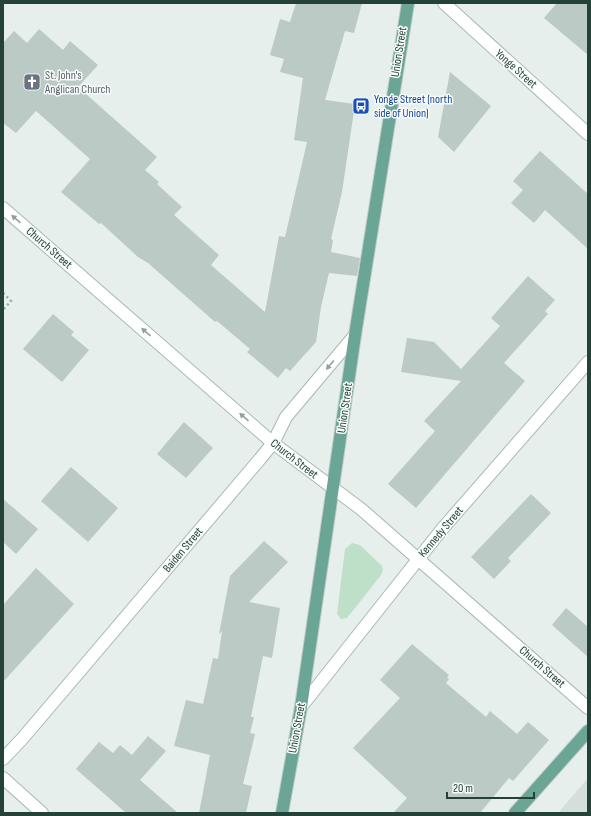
<svg xmlns="http://www.w3.org/2000/svg" width="591" height="816" font-family="'Sofia Sans Condensed',sans-serif">
  <style>
    .built { fill: #d4dfda }
    .green { fill: #bfe0c8 }
    .building { fill: #bbcac4 }
    .lines { fill: none; stroke-linecap: round; stroke-linejoin: round }
    .minor-casing { stroke: #a8b8b2; stroke-width: 14 }
    .major-casing { stroke: #c2cac8; stroke-width: 14 }
    .path { stroke: #86b3a5; stroke-width: 2.5; stroke-dasharray: 2 3; stroke-linecap: butt }
    .minor { stroke: #fff; stroke-width: 12 }
    .major { stroke: #6aa596; stroke-width: 12 }
    .oneway { fill: #92a09c }
    .labels { text-anchor: middle; dominant-baseline: central; stroke-width: 3; stroke-linejoin: round; paint-order: stroke }
    .street-label { font-size: 12px; fill: #24423a; stroke: #f7fbf9 }
    .worship-label { font-size: 12px; fill: #5b616d; stroke: #f7fbf9; text-anchor: start }
    .transit-label { font-size: 12px; fill: #164399; stroke: #f7fbf9; text-anchor: start }
  </style>
  <rect width="100%" height="100%" fill="#e6efeb"/>
  <polygon class="built" points="588,778 588,813 558,813"/>
  <polygon class="green" points="352,543 360,545 382,566 383,570 381,575 347,618 341,619 337,614 345,549"/>
  <g class="building">
    <polygon points="296,3 362,3 354,33 345,31 325,100 355,104 342,192 331,239 333,240 331,252 360,258 357,276 329,273 321,307 316,342 290,371 286,368 278,378 247,352 250,349 217,321 215,322 148,263 138,257 101,223 99,224 61,192 90,159 36,111 16,133 3,123 3,43 14,31 27,43 39,29 63,50 70,41 98,65 78,87 157,157 145,170 159,182 157,184 182,207 174,215 219,255 211,265 265,312 279,236 285,237 307,142 294,140 303,78 280,72 284,59 270,55 280,19 290,22"/>
    <polygon points="557,3 588,3 588,55 544,18"/>
    <polygon points="450,72 491,106 454,152 438,137"/>
    <polygon points="540,151 588,194 588,249 545,210 534,223 511,203 523,190 513,181"/>
    <polygon points="528,276 555,300 545,311 548,314 504,363 525,381 416,508 388,484 435,431 424,421 461,381 401,372 407,338 434,342 461,369 500,326 491,318"/>
    <polygon points="53,314 74,332 71,335 89,350 62,382 23,349"/>
    <polygon points="184,422 213,448 186,478 157,454"/>
    <polygon points="71,467 118,508 88,542 41,501"/>
    <polygon points="531,494 551,513 508,558 511,561 494,579 471,557"/>
    <polygon points="3,499 38,529 16,554 3,542"/>
    <polygon points="264,541 288,562 249,602 280,608 272,658 263,656 251,717 254,717 250,733 255,734 243,784 252,786 246,813 199,813 210,755 174,746 186,700 203,704 213,658 218,659 222,631 219,634 230,576"/>
    <polygon points="36,568 74,604 3,682 3,605"/>
    <polygon points="566,608 588,627 588,657 552,625"/>
    <polygon points="412,644 449,675 447,678 449,679 446,683 486,717 490,711 517,734 528,722 549,740 513,781 509,778 480,813 393,813 407,798 353,748 400,698 380,680"/>
    <polygon points="148,736 166,751 140,780 178,813 126,813 76,769 99,742 113,753 120,745 132,755"/>
  </g>
  <g class="lines">
    <g class="minor-casing">
      <g id="minor">
        <polyline points="444,3 588,134"/>
        <polyline points="3,208 273,443 361,509 588,708"/>
        <polyline points="301,707 443,528 588,362"/>
        <polyline points="3,759 22,739 260,459 273,443 286,417 355,335"/>
        <polyline points="3,778 42,813"/>
      </g>
    </g>
    <g class="major-casing">
      <g id="major">
        <polyline points="282,813 301,707 355,335 408,3"/>
        <polyline points="515,813 588,731"/>
      </g>
    </g>
    <polyline class="path" points="3,293 11,301 3,310"/>
    <use href="#minor" class="minor"/>
    <use href="#major" class="major"/>
  </g>
  <defs><path id="oneway-solid" d="M-6-.8H1V-3.2L6.5 0L1 3.2V.8H-6Z"/></defs>
  <g class="oneway">
    <use href="#oneway-solid" transform="translate(16 219) rotate(-139)"/>
    <use href="#oneway-solid" transform="translate(146 332) rotate(-139)"/>
    <use href="#oneway-solid" transform="translate(330 365) rotate(130)"/>
    <use href="#oneway-solid" transform="translate(244 417) rotate(-139)"/>
  </g>
  <defs>
    <g id="church-square" transform="scale(0.9)"><rect x="-9" y="-9" width="18" height="18" rx="4" fill="#6b7280" stroke="#f7fbf9"/><path d="M-1.2-6h2.4v3.5h3.3v2.4h-3.3V6h-2.4V-.1h-3.3v-2.4h3.3Z" fill="#fff"/></g>
    <g id="bus-square" transform="scale(0.9)"><rect x="-9" y="-9" width="18" height="18" rx="4" fill="#1a4fb4" stroke="#f7fbf9"/><path d="M-5-6H5V4H4V6H2V4H-2V6H-4V4H-5ZM-3.5-4V0h7V-4ZM-3.5 1.2v1.5H-2V1.2ZM2 1.2v1.5H3.5V1.2Z" fill="#fff"/></g>
  </defs>
  <g fill-rule="evenodd">
    <use href="#church-square" x="32" y="82"/>
    <use href="#bus-square" x="361" y="106"/>
  </g>
  <g class="labels">
    <g class="street-label">
      <text transform="translate(399 52) rotate(-81)">Union Street</text>
      <text transform="translate(516 69) rotate(42)">Yonge Street</text>
      <text transform="translate(49 248) rotate(41)">Church Street</text>
      <text transform="translate(345 408) rotate(-82)">Union Street</text>
      <text transform="translate(294 459) rotate(38)">Church Street</text>
      <text transform="translate(441 532) rotate(-50)">Kennedy Street</text>
      <text transform="translate(183 550) rotate(-50)">Baiden Street</text>
      <text transform="translate(542 667) rotate(41)">Church Street</text>
      <text transform="translate(297 728) rotate(-80)">Union Street</text>
    </g>
    <g class="worship-label">
      <text x="45" y="75">St. John's<tspan x="45" dy="14">Anglican Church</tspan></text>
    </g>
    <g class="transit-label">
      <text x="374" y="99">Yonge Street (north<tspan x="374" dy="14">side of Union)</tspan></text>
    </g>
  </g>
  <rect width="591" height="816" fill="none" stroke="#24423a" stroke-width="8"/>
  <path d="M447 792v6h87v-6" fill="none" stroke="#24423a" stroke-width="2"/>
  <text x="453" y="792" font-size="12" fill="#24423a" stroke="#f7fbf9" stroke-width="3" paint-order="stroke">20 m</text>
</svg>
